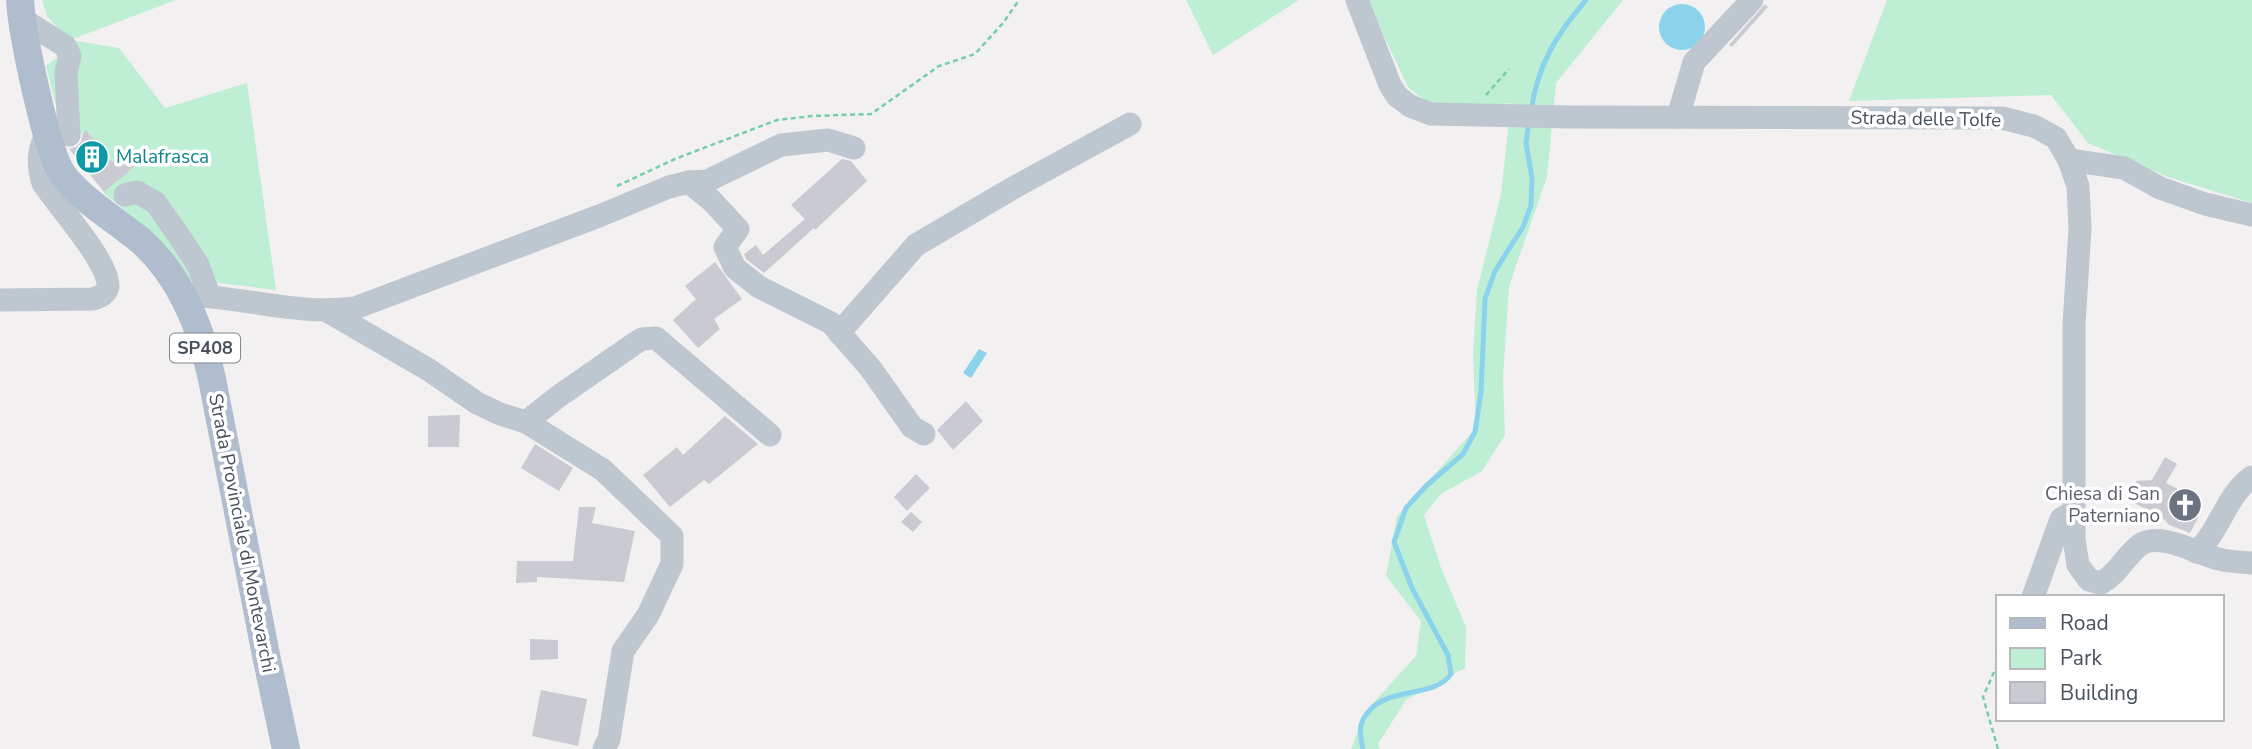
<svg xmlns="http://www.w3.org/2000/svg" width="2252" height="749" font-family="'Nunito Sans',sans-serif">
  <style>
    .green { fill: #beefd4 }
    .water { fill: #8bd3ec }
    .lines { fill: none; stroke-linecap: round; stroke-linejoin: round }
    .stream { stroke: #8bd3ec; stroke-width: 5 }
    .building { fill: #cacbd2 }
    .path { stroke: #76cea7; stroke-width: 2.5; stroke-dasharray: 5 3.5; stroke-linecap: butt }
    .minor { stroke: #bec6cf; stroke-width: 23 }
    .major { stroke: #afbdce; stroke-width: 28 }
    .labels { text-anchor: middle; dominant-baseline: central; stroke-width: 7; stroke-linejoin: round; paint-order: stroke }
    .shield { fill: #fff; stroke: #7f868e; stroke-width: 2 }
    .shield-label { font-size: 18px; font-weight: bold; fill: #48525d }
    .street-label { font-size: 19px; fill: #48525d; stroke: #fff }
    .culture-label { font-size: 19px; fill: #0d838f; stroke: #fff; text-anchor: start }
    .worship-label { font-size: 19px; fill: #5b616d; stroke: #fff; text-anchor: end }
  </style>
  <rect width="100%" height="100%" fill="#f2f0f0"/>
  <g class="green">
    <polygon points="42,0 176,0 70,40 119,48 165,108 247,83 276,290 187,279 168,248 103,192 135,166 124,153 112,162 86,130 66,146 46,66 60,55 69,41 47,16"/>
    <polygon points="1186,0 1299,0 1213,55"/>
    <polygon points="1367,0 1623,0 1556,83 1547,177 1509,286 1503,378 1505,435 1482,471 1441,494 1424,515 1441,568 1466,627 1465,668 1406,700 1378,744 1380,749 1351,749 1365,712 1416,656 1421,621 1386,576 1397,516 1476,428 1473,354 1477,290 1501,194 1511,103 1443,110 1428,103 1408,87"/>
    <polygon points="1887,0 2252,0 2252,203 2168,177 2088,143 2051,95 1849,101"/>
  </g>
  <g class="water">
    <circle cx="1682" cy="27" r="23"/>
    <polygon points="979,349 987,353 971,378 963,373"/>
  </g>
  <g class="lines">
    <g class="stream">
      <path d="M 1531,111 C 1538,64 1556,35 1586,0"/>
      <path d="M 1363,749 C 1359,731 1358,722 1371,709 C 1393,687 1436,697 1451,674 L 1448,655 L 1412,588 L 1394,542 L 1406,508 L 1426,486 L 1463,454 L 1475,432 L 1481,392 L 1485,299 L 1495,271 L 1523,227 L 1531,205 L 1532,178 L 1526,143 L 1529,121"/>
    </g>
  </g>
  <g class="building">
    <polygon points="1765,4 1768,7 1732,47 1729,45"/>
    <polygon points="86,130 112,162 124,153 135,166 104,192 69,149 76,147 81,142 83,133"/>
    <polygon points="842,159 851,161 867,181 815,230 814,228 764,273 746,259 744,254 756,245 763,255 805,219 791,205"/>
    <polygon points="715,262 742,299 714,319 720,329 698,348 673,320 696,299 685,286"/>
    <polygon points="966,401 983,421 953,450 937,430"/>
    <polygon points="460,415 459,447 428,447 428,416"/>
    <polygon points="725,416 758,444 709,484 704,480 670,507 643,475 677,447 683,455"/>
    <polygon points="535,444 573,468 559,491 521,468"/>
    <polygon points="2165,457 2177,464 2166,483 2199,500 2193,510 2200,514 2190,533 2169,525 2165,520 2127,499 2136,481 2152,480"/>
    <polygon points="916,474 930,488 907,511 894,497"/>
    <polygon points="579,507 596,507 592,523 635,531 624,582 537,577 537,582 516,583 517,561 573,561"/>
    <polygon points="911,512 922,522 913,532 901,522"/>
    <polygon points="530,639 558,640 558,659 530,660"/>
    <polygon points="541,690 587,699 578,746 532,736"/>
  </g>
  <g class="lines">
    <g class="path">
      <polyline points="1486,95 1509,69"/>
      <polyline points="617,186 675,159 777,120 812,116 871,114 939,66 975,54 1003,23 1019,0"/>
      <polyline points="1998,749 1983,697 1998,663"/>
    </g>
    <g class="minor">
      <path d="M 1357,0 L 1390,85 L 1397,96 L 1410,106 L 1431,114 L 1569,117 L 2002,118 L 2034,126 L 2056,138 L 2069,160 L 2078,186 L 2080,228 L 2074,325 L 2074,539 L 2078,565 L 2089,580 L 2101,583 C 2118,574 2125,556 2140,545 C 2160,531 2198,554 2219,559 C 2230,562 2241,562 2252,563"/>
      <polyline points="22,19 65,46 70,56 66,72 69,135"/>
      <polyline points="1678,117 1694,62 1752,0"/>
      <polyline points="2069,160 2124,168 2160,188 2205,204 2252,215"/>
      <polyline points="689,182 707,181 781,145 828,140 854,148"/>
      <polyline points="125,195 137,192 156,203 181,239 198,265 209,295"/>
      <path d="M 183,295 C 241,296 298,316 355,308 L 599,216 L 669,187 L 689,182 L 711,200 L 738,229 L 725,247 L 735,268 L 759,287 L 831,323 L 871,369 L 912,427 L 924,434"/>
      <path d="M 0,300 L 93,299 C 100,297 107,294 108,286 C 109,262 57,205 43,183 C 37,164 38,150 47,133"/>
      <polyline points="329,312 429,370 477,403 500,414 526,422 559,396 634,344 642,339 656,338 770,435"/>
      <polyline points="839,333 916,245 1013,188 1130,124"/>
      <polyline points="526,422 603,470 672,536 672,564 648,615 623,651 609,739 604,749"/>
      <path d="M 2196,552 C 2220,532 2225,496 2252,477"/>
      <polyline points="2033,597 2061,519 2074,512"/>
    </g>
    <path class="major" d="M 20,0 C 22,33 46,151 63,175 C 83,201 114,219 140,240 C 181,276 201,327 212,379 L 267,660 L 286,749"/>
  </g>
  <defs>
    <g id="building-disc" transform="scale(1.75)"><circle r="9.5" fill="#0f9aa8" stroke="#fff"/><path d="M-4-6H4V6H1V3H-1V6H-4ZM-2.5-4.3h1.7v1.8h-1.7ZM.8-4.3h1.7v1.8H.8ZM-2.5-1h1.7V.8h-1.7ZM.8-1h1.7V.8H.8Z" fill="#fff"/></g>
    <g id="church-disc" transform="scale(1.75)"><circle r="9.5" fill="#6b7280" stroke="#fff"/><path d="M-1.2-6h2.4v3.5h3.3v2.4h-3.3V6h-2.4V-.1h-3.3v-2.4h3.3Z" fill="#fff"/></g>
  </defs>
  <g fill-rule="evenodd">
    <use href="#building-disc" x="92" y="157"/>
    <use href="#church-disc" x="2185" y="505"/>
  </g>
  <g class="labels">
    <rect class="shield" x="170" y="333.5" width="70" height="29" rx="5"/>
    <g class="shield-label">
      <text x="205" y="348">SP408</text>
    </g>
    <g class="street-label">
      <text transform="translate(1926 119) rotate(1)">Strada delle Tolfe</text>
      <text transform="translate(242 533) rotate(79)">Strada Provinciale di Montevarchi</text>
    </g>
    <g class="culture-label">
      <text x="116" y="157">Malafrasca</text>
    </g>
    <g class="worship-label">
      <text x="2160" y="494">Chiesa di San<tspan x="2160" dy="22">Paterniano</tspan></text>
    </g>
  </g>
  <rect x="1996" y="595" width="228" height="126" fill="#ffffff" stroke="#b6babe" stroke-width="2"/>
  <rect x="2010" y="618" width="35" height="10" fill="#afbdce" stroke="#b6babe" stroke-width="2"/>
  <text x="2060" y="630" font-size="21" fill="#48525d">Road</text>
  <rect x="2010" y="648" width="35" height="21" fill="#beefd4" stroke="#b6babe" stroke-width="2"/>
  <text x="2060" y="665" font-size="21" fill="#48525d">Park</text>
  <rect x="2010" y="682" width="35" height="21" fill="#cacbd2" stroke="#b6babe" stroke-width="2"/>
  <text x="2060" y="700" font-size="21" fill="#48525d">Building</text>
</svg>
